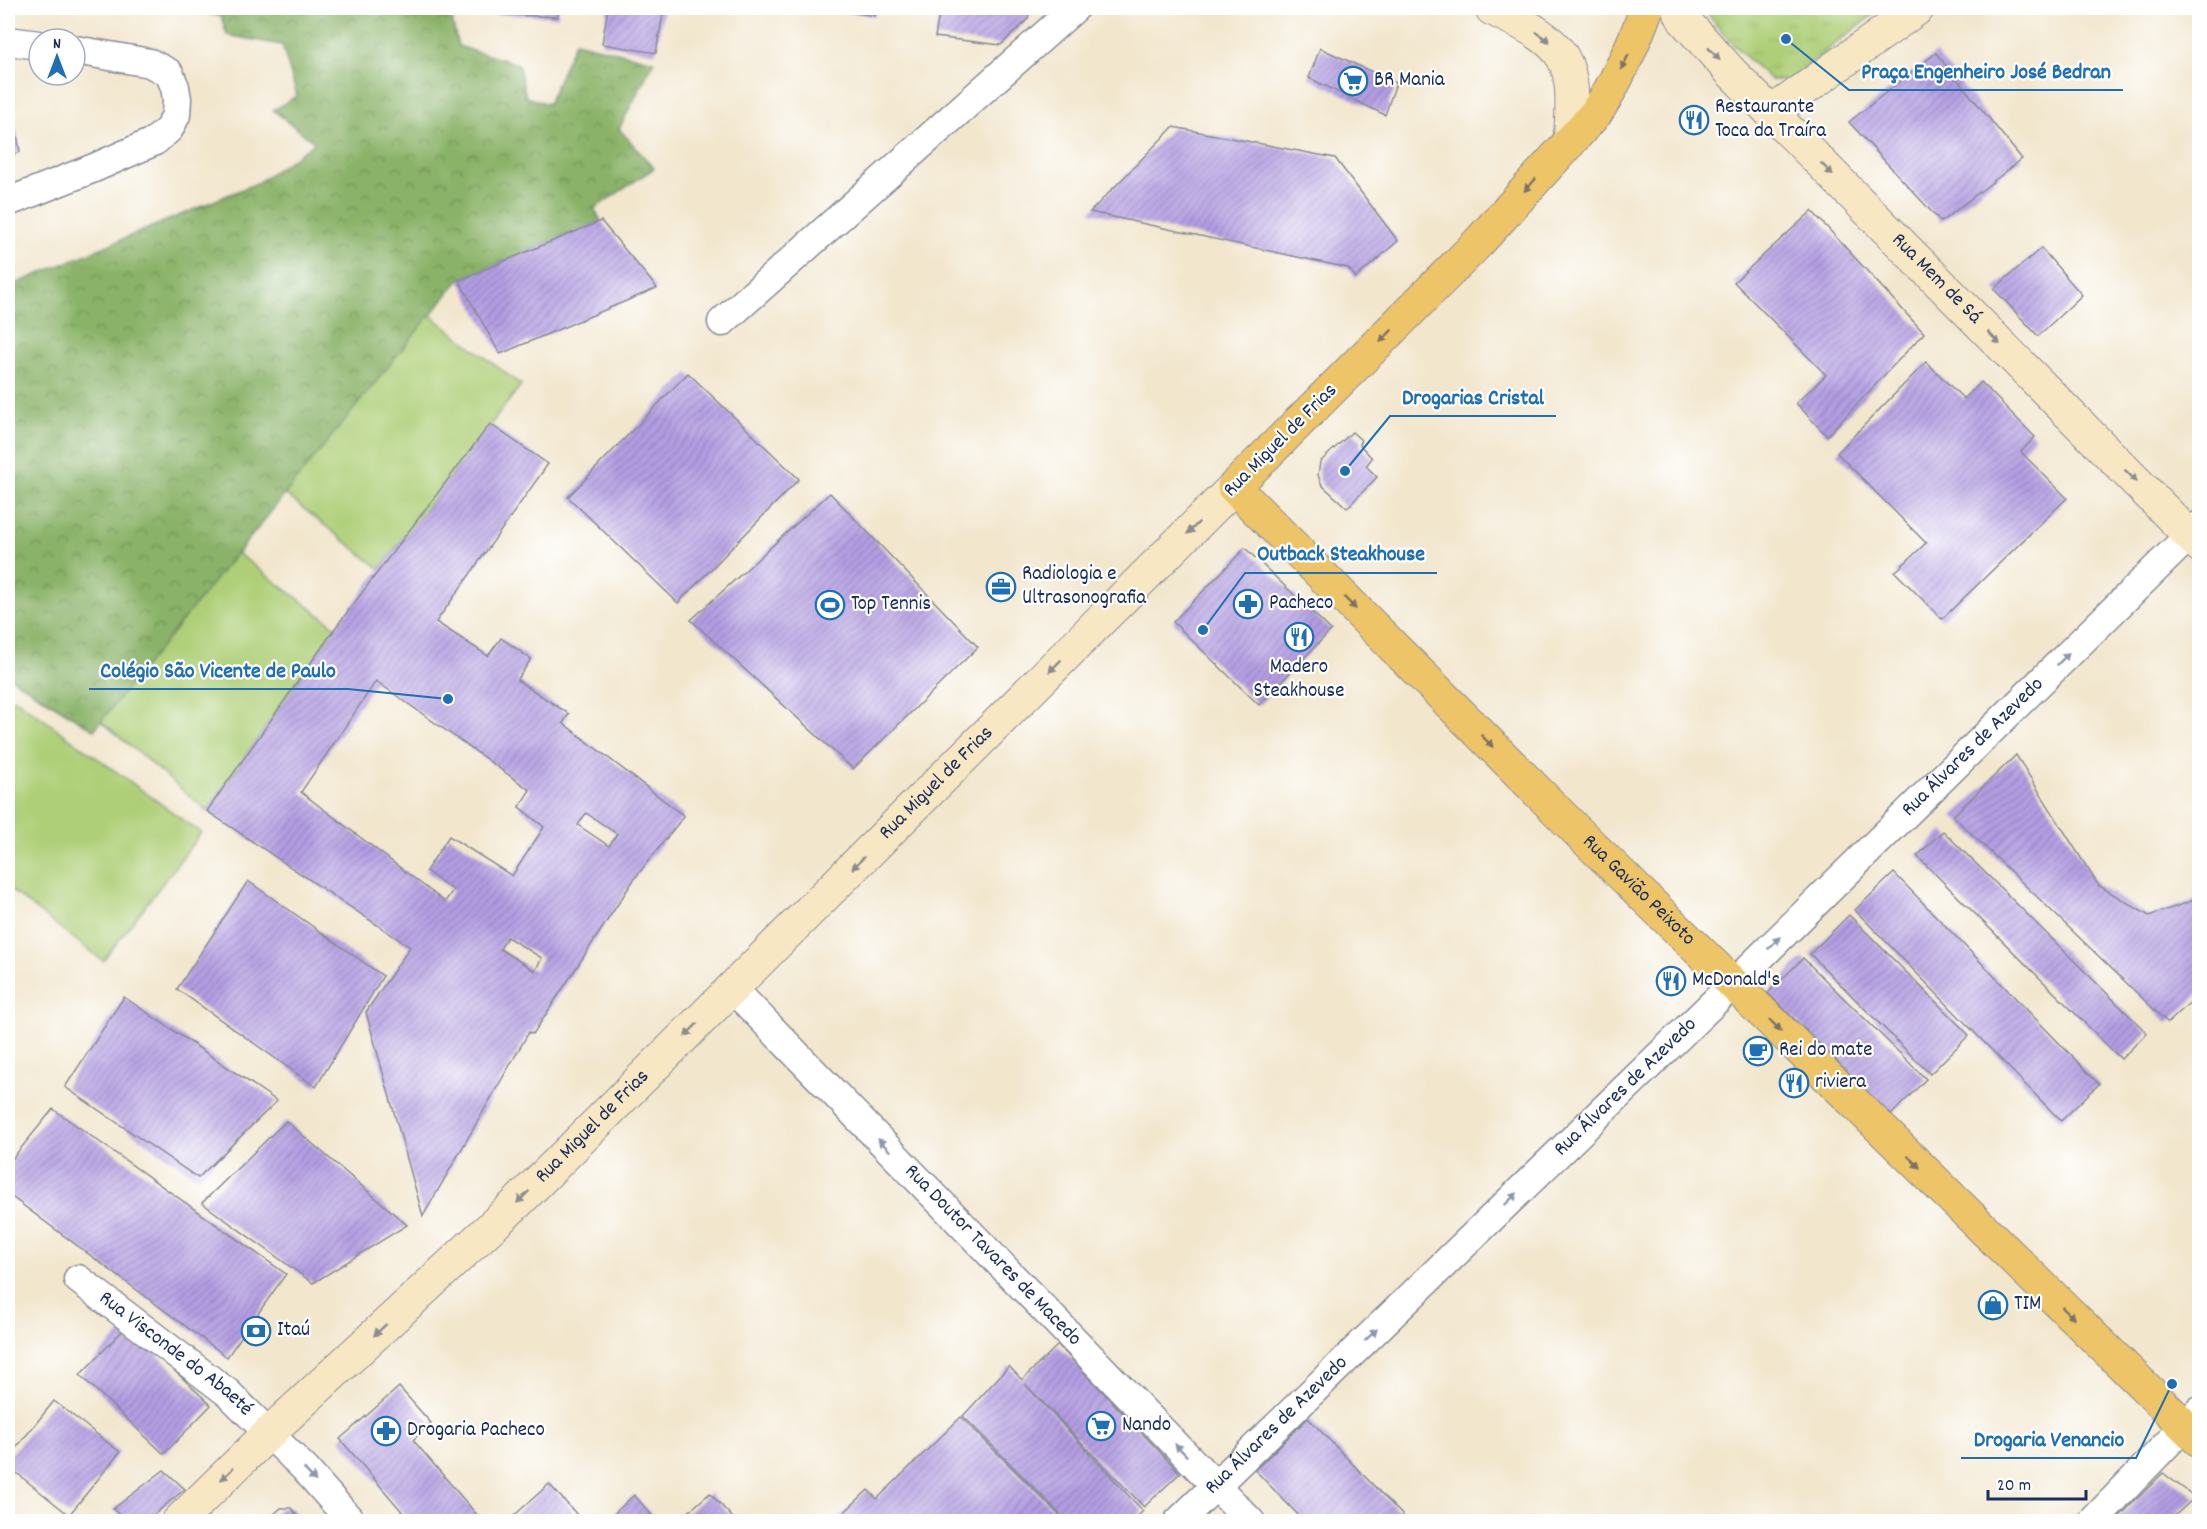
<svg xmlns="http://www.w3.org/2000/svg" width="2207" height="1529" font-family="Dekko,sans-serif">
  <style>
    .forest { fill: url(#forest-crowns); stroke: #527063; stroke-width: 1.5 }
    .park { fill: url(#park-tufts); stroke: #647f6a; stroke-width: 1.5 }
    .pitch { fill: #aecf77; stroke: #647f6a; stroke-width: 1.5 }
    .building { fill: url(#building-hatch); fill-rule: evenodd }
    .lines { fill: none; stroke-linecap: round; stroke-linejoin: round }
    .street-casing { stroke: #868a96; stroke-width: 31 }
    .secondary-casing { stroke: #868a96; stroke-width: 35 }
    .primary-casing { stroke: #868a96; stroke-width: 35 }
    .street { stroke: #fff; stroke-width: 28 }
    .secondary { stroke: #f8e7c3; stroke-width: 33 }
    .primary { stroke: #eec469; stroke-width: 33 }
    .oneway { fill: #8a8b90 }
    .oneway2 { fill: #7a7263 }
    .oneway3 { fill: #8d97ae }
    .labels { text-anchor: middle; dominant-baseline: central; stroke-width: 4.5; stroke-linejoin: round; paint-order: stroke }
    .poi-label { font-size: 21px; fill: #1b2f5e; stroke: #fff; text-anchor: start }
    .street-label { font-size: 21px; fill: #1b2f5e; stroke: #fff }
    .leader { fill: none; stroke: #1f6fb2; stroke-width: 2 }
    .callout-dot { fill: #1f6fb2; stroke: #fff; stroke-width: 2 }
    .callout-label { font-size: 22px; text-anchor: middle; font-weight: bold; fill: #1f6fb2; stroke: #fff; stroke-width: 4.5; stroke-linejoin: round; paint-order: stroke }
  </style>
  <defs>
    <pattern id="forest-crowns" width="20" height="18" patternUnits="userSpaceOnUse" patternTransform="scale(1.5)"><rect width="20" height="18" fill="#8ab268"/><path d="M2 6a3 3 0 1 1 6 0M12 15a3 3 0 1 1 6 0" fill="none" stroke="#709159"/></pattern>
    <pattern id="park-tufts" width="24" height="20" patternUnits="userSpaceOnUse" patternTransform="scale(1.5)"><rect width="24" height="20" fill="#aecf77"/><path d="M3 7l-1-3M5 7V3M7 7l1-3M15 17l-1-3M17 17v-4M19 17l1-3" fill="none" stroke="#95b269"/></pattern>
    <pattern id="building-hatch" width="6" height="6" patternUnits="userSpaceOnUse" patternTransform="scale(1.5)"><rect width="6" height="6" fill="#b49ee3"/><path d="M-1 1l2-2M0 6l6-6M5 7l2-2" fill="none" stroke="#9281bb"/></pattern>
  </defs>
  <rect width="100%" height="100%" fill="#fff"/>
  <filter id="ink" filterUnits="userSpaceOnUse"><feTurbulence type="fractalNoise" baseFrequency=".0167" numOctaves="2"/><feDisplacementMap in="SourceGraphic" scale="12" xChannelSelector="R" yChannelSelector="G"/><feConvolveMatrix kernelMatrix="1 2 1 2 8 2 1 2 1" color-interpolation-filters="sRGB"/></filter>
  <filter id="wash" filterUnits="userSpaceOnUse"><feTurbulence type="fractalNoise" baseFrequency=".008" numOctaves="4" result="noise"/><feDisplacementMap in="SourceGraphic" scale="24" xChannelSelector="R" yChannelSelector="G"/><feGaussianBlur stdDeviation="1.35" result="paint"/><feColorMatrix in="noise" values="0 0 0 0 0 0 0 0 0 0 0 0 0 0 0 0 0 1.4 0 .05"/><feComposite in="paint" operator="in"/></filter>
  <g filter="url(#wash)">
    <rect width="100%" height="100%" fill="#f2e6cd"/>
    <polygon class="forest" points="176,8 437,8 450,11 458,46 518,64 526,97 548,104 575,42 654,61 619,129 654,168 594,209 601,221 459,280 94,730 8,676 8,287 257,183 315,143 273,110 297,96 282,45 227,35 221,16"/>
    <path class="park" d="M 1705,8 L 1882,8 L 1788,80 L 1771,80 C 1748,58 1720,36 1705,8 Z"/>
    <g class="pitch">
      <polygon points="430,315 521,385 380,569 285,494"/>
      <polygon points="237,553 336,627 207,811 101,721"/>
      <polygon points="14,698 201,833 103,961 8,888 8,707"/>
    </g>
    <g id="blocks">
      <g class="building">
        <polygon points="468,8 558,8 558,17 468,13"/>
        <polygon points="608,8 664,8 656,53 602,44"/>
        <polygon points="821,8 877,8 875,16"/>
        <polygon points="940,8 1030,8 1028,19 1001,45 935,37"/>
        <polygon points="1320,48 1396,83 1385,115 1309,78"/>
        <polygon points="1936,53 2022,159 1941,222 1849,122"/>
        <polygon points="8,117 14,117 20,152 8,156"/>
        <polygon points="1173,127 1335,158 1398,241 1356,278 1348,268 1090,212"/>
        <polygon points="1812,211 1924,333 1827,436 1796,403 1826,375 1734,282"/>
        <polygon points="601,221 657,288 500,354 459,280"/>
        <polygon points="2041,248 2082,295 2038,336 1994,289"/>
        <polygon points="1926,362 1964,399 1981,382 2035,437 2021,452 2067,498 1942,619 1895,572 1926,543 1837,453"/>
        <polygon points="688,373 799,479 678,603 568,497"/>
        <path d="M 490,424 L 548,464 L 436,622 L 488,656 L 501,638 L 531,659 L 517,680 L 569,714 L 563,723 L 684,816 L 635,878 L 533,1034 L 529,1032 L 423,1216 L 366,1012 L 410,947 L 207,811 L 336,627 ZM 376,681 L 530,790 L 519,807 L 544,827 L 512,876 L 449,836 L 426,871 L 453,890 L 445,902 L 301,792 ZM 586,813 L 617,834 L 609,846 L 578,825 ZM 507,937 L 542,958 L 535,971 L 500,949 Z"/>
        <polygon points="1352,432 1361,440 1360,445 1372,458 1366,466 1377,477 1347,508 1322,485 1318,475 1320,462"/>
        <polygon points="830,493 978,647 853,769 691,620"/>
        <polygon points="1245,548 1331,630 1259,705 1173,622"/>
        <polygon points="2016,755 2098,885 2149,916 2200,898 2200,993 2168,1023 1953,816"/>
        <polygon points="1943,831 2147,1033 2121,1059 1917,856"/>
        <polygon points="1894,873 2099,1084 2061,1121 1855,910"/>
        <polygon points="248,881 383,976 316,1087 177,989"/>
        <polygon points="1849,915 1969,1035 1930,1074 1810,954"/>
        <polygon points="1803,958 1926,1079 1891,1115 1768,993"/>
        <polygon points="124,997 277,1101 198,1178 65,1087"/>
        <polygon points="53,1109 286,1274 227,1357 8,1194 8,1164"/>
        <polygon points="286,1121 407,1225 313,1283 202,1203"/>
        <polygon points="127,1326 211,1405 164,1454 80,1375"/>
        <polygon points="1058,1345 1180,1473 1144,1507 1025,1384 1143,1511 1132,1522 1068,1522 963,1416 1009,1366 1022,1380"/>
        <polygon points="399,1387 431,1423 413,1440 483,1522 411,1522 340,1439"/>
        <polygon points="54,1401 120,1452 69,1515 8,1466 8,1458"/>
        <polygon points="961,1417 1066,1522 834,1522 868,1490 877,1499"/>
        <polygon points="1308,1418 1409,1522 1305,1522 1255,1470"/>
        <polygon points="164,1470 185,1489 145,1522 127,1522 113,1509"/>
        <polygon points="2163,1473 2195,1497 2168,1522 2114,1522"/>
        <polygon points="549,1484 580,1518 576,1522 507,1522"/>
        <polygon points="710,1493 732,1517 726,1522 677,1522"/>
        <polygon points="634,1495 658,1522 605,1522"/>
        <polygon points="281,1508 291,1508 303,1522 265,1522"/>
      </g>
    </g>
  </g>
  <g filter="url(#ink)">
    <use href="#blocks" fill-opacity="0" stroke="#868a96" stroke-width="1.5"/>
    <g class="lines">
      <g class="street-casing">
        <g id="street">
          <polyline points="8,41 39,45"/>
          <polyline points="8,202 94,168 155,141 169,129 176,115 177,99 175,87 169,73 150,63 75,50"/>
          <polyline points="722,322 1075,8"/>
          <path id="s1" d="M 733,989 L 1251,1522"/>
          <path id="s2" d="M 78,1279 L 228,1393 L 306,1470 L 352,1522"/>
          <path id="s3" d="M 1178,1522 L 1733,984 L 2200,525"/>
          <polyline points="2092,1522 2200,1410"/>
        </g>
      </g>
      <g class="secondary-casing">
        <g id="secondary">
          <path id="s4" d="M 1678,8 L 1684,20 L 1732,73 L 2200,546"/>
          <path d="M 1492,9 C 1569,45 1577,57 1570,142"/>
          <polyline points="1771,113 1918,8"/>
          <path id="s5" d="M 178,1522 L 269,1433 L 518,1202 L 1234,487"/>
        </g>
      </g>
      <g class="primary-casing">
        <g id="primary">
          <path id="s6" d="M 1647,8 C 1633,45 1618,80 1596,113 L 1478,243 L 1234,487 L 1576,830 L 2200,1441"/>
        </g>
      </g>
      <use href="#street" class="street"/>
      <use href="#secondary" class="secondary"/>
      <use href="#primary" class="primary"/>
    </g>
    <defs><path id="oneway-solid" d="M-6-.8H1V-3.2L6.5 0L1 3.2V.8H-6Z" transform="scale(1.5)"/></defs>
    <g class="oneway">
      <use href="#oneway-solid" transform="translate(1543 37) rotate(37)"/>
      <use href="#oneway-solid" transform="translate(1714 54) rotate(47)"/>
      <use href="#oneway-solid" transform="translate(1827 169) rotate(45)"/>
      <use href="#oneway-solid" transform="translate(1994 338) rotate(45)"/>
      <use href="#oneway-solid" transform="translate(2131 476) rotate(45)"/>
      <use href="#oneway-solid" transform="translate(1193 528) rotate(135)"/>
      <use href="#oneway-solid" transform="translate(1055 666) rotate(135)"/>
      <use href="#oneway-solid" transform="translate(858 863) rotate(135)"/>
      <use href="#oneway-solid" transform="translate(691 1030) rotate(135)"/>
      <use href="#oneway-solid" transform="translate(523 1197) rotate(136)"/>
      <use href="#oneway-solid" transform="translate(380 1330) rotate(137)"/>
      <use href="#oneway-solid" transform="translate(227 1474) rotate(136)"/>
    </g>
    <g class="oneway2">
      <use href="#oneway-solid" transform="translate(1625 62) rotate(116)"/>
      <use href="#oneway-solid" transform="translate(1530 185) rotate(133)"/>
      <use href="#oneway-solid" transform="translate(1386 336) rotate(135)"/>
      <use href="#oneway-solid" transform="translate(1350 603) rotate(45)"/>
      <use href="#oneway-solid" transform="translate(1487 741) rotate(45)"/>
      <use href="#oneway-solid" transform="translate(1775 1025) rotate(44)"/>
      <use href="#oneway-solid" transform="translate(1914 1162) rotate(44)"/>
      <use href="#oneway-solid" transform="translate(2068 1313) rotate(44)"/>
    </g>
    <g class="oneway3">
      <use href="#oneway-solid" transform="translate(2063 659) rotate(-45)"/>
      <use href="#oneway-solid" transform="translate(1774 943) rotate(-45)"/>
      <use href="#oneway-solid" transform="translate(884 1145) rotate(-134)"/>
      <use href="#oneway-solid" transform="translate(1511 1199) rotate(-44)"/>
      <use href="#oneway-solid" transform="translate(1371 1335) rotate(-44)"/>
      <use href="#oneway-solid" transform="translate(1181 1450) rotate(-134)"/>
      <use href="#oneway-solid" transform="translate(310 1475) rotate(47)"/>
    </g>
  </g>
  <defs>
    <g id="supermarket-ring" transform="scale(1.5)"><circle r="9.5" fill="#fff" stroke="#1f6fb2" stroke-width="1.5"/><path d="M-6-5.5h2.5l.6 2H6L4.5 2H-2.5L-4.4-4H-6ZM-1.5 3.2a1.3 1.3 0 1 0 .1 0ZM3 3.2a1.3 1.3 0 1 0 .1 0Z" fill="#1f6fb2"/></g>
    <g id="restaurant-ring" transform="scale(1.5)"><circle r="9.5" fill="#fff" stroke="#1f6fb2" stroke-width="1.5"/><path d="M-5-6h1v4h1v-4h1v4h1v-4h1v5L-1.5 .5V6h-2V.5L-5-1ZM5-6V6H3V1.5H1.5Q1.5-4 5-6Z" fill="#1f6fb2"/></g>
    <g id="office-ring" transform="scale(1.5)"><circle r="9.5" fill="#fff" stroke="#1f6fb2" stroke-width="1.5"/><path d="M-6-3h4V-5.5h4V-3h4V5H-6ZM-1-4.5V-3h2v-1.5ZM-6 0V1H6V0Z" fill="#1f6fb2"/></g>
    <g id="pharmacy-ring" transform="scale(1.5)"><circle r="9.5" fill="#fff" stroke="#1f6fb2" stroke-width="1.5"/><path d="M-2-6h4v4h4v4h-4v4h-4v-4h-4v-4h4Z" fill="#1f6fb2"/></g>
    <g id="stadium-ring" transform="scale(1.5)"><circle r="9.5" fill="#fff" stroke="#1f6fb2" stroke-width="1.5"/><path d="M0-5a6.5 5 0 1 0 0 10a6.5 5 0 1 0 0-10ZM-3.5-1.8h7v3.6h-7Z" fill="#1f6fb2"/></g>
    <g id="cafe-ring" transform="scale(1.5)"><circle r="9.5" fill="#fff" stroke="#1f6fb2" stroke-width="1.5"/><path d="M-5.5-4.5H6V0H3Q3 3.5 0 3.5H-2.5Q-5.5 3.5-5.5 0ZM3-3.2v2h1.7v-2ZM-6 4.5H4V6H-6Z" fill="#1f6fb2"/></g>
    <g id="shop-ring" transform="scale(1.5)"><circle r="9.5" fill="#fff" stroke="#1f6fb2" stroke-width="1.5"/><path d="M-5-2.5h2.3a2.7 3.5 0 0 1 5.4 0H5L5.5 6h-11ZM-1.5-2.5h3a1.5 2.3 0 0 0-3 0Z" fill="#1f6fb2"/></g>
    <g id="bank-ring" transform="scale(1.5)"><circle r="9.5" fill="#fff" stroke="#1f6fb2" stroke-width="1.5"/><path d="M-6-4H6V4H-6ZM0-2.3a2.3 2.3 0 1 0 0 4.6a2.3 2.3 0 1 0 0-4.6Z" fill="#1f6fb2"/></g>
  </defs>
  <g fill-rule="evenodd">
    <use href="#supermarket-ring" x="1353" y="81"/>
    <use href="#restaurant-ring" x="1694" y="120"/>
    <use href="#office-ring" x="1001" y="587"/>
    <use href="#pharmacy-ring" x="1248" y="604"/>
    <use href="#stadium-ring" x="830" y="605"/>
    <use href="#restaurant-ring" x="1299" y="637"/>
    <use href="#restaurant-ring" x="1671" y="981"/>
    <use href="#cafe-ring" x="1758" y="1051"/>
    <use href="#restaurant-ring" x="1794" y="1083"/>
    <use href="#shop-ring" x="1993" y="1305"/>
    <use href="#bank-ring" x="256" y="1331"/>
    <use href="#supermarket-ring" x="1101" y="1426"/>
    <use href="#pharmacy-ring" x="386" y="1431"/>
  </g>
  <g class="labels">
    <g class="poi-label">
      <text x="1374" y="81">BR Mania</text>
      <text x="1715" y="108">Restaurante<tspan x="1715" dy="24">Toca da Traíra</tspan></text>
      <text x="1022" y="575">Radiologia e<tspan x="1022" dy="24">Ultrasonografia</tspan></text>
      <text x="1269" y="604">Pacheco</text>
      <text x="851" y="605">Top Tennis</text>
      <text x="1299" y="668" text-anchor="middle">Madero<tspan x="1299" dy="24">Steakhouse</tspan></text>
      <text x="1692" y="981">McDonald's</text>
      <text x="1779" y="1051">Rei do mate</text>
      <text x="1815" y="1083">riviera</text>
      <text x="2014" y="1305">TIM</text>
      <text x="277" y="1331">Itaú</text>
      <text x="1122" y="1426">Nando</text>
      <text x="407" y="1431">Drogaria Pacheco</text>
    </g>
    <g class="street-label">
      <text stroke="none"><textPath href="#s4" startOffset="375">Rua Mem de Sá</textPath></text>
      <text transform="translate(1281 441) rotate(-45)">Rua Miguel de Frias</text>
      <text stroke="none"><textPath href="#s3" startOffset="1110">Rua Álvares de Azevedo</textPath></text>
      <text stroke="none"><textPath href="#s5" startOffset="1059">Rua Miguel de Frias</textPath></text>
      <text stroke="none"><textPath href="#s6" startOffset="1209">Rua Gavião Peixoto</textPath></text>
      <text stroke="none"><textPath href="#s3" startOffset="624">Rua Álvares de Azevedo</textPath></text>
      <text stroke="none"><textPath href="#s5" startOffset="573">Rua Miguel de Frias</textPath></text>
      <text stroke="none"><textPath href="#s1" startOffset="372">Rua Doutor Tavares de Macedo</textPath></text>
      <text stroke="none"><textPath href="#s2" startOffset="123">Rua Visconde do Abaeté</textPath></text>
      <text stroke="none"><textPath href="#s3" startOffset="138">Rua Álvares de Azevedo</textPath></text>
    </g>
  </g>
  <path class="leader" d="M1786 39L1849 90H2123M1345 471L1390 416H1556M1203 630L1245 573H1437M448 699L348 689H89M2172 1384L2136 1458H1961"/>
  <g class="callout-dot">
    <circle cx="1786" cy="39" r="6"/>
    <circle cx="1345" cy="471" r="6"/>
    <circle cx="1203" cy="630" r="6"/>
    <circle cx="448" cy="699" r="6"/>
    <circle cx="2172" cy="1384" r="6"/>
  </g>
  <g class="callout-label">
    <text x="1986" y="78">Praça Engenheiro José Bedran</text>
    <text x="1473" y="404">Drogarias Cristal</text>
    <text x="1341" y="560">Outback Steakhouse</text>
    <text x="218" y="677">Colégio São Vicente de Paulo</text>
    <text x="2049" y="1446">Drogaria Venancio</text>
  </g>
  <rect width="2207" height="1529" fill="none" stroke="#fff" stroke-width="30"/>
  <g transform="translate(57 57)"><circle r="28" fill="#ffffff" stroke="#a4acbf" stroke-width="1.5"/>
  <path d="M0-4.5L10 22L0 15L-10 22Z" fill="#1f6fb2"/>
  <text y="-9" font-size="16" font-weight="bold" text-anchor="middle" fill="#1b2f5e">N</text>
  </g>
  <path d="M1988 1490v9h98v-9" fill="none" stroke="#1b2f5e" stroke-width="3"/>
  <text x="1997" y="1490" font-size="18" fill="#1b2f5e" stroke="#ffffff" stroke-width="4.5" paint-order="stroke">20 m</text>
</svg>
